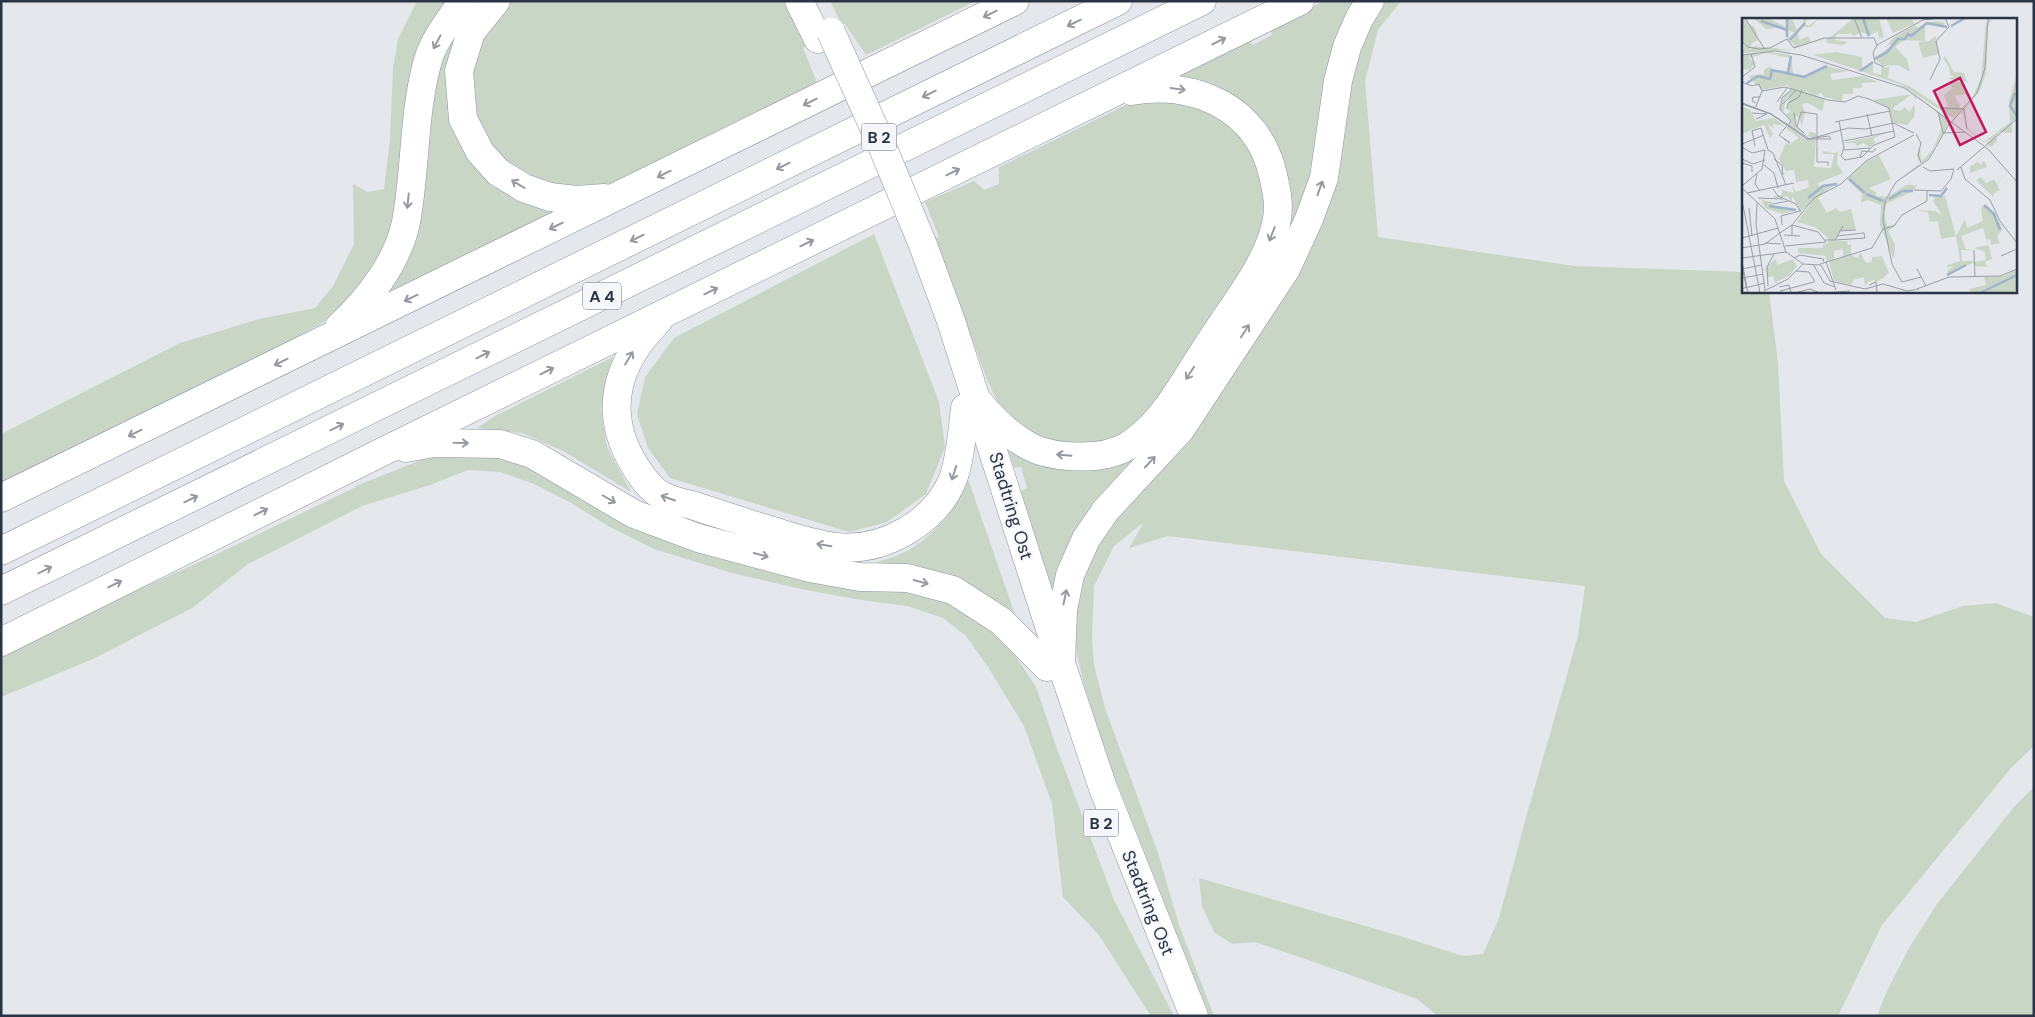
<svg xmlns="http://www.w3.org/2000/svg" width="2035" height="1017" font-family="'DM Sans',sans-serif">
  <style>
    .green { fill: #c9d6c5 }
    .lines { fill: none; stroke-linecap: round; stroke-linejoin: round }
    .trunk-casing { stroke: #8b94a3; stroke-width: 29 }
    .motorway-casing { stroke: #8b94a3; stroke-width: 29 }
    .trunk { stroke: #fff; stroke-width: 28 }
    .motorway { stroke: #fff; stroke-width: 28 }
    .trunk-bridge-casing { stroke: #8b94a3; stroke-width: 29; stroke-linecap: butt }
    .trunk-bridge { stroke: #fff; stroke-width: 28 }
    .oneway { stroke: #959aa2 }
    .labels { text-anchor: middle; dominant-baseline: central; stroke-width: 4; stroke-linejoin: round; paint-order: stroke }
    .shield { fill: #f4f6f9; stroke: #676e7b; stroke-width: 1 }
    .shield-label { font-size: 16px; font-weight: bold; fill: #2b3445 }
    .street-label { font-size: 18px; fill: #2b3445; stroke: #f4f6f9 }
    .inset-river { fill: none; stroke: #9fb4cc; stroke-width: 2.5 }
    .inset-road { fill: none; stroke: #9a9fa9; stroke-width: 1 }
    .view { fill: #c2185b; fill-opacity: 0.15; stroke: #c2185b; stroke-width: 2.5 }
    .inset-edge { fill: none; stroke: #2b3445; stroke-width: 2.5 }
  </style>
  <rect width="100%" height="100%" fill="#e4e7ec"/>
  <g class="green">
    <polygon points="417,1 455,1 393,238 357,296 327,320 281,346 1,487 1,434 180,343 259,319 315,308 333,286 354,244 353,184 368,192 384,189 390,140 393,68 398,39"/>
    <polygon points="475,1 485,1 459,133 568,210 369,309 427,100 451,34"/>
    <polygon points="506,1 783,1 806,46 803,48 817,83 681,150 643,171 604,188 543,189 481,142 465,84 483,27"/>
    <polygon points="830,1 976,1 866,55 845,24 842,25"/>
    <polygon points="1324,1 1361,1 1319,162 1298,227 1056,602 1021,491 1027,488 1021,467 1014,468 1004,438 1108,462 1262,276 1273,141 1177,81 1176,73 1247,38 1253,45 1272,35 1271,27"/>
    <polygon points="1381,1 1401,1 1378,30 1365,81 1378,237 1574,266 1744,272 1744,291 1769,291 1778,363 1784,481 1821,554 1885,618 1916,622 1963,606 1996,603 2034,617 2034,746 2011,768 1882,925 1838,1016 1438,1016 1417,999 1317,963 1255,942 1232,944 1214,932 1202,906 1199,878 1400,936 1463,956 1483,954 1499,918 1527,814 1578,636 1585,586 1168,536 1129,548 1144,522 1114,546 1094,586 1092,637 1094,665 1105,708 1158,853 1179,925 1214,1016 1206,1016 1188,977 1158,887 1105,753 1084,684 1074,642 1072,618 1082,575 1098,538 1284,287 1349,76"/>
    <polygon points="1185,99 1243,131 1270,201 1256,253 1153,410 1129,435 1095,447 1036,441 1002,411 988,382 935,239 939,237 925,202 974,181 984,190 999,184 999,167 1134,101"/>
    <polygon points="874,234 939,402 945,447 926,494 887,522 849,532 670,478 648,448 637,414 645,377 674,338"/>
    <polygon points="613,357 601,410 607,447 631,492 563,451 522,433 477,428 497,415"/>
    <polygon points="465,455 499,458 528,466 561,483 918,590 960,605 994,629 1016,657 1036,687 1056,746 1114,900 1174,1016 1151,1016 1098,934 1063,897 1052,804 1024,726 988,667 966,636 943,618 907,606 861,600 801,589 732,573 654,549 608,526 571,503 534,484 500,472 468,470 430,485 362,506 248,564 192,608 93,659 1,697 1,651 213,556 356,487 356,486 426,458"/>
    <path d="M 968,479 L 1020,629 L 911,571 L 875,562 C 904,557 928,540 946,517 C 955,506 961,491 968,479 Z"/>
    <polygon points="2034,787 2034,1016 1877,1016 1887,991 1909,948 1937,904 2014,807"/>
  </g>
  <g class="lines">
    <g class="trunk-casing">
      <g id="trunk">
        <polyline points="799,1 818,39"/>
        <polyline points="923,245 951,321 1061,663 1103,788 1194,1016"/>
      </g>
    </g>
    <g class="motorway-casing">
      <g id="motorway">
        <polyline points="496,1 471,32 459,71 463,119 480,152 498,172 524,188 550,197 576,200 604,198"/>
        <path d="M 658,321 C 616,363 602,413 635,466 C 641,476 652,491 663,496 C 672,501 682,503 692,505 C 712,512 733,518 753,525 C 781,533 808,544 837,547 C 883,552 935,523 953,479 C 961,456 962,432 965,408"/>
        <path d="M 339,327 C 368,300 398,262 406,222 C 416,169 413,113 428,60 C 434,39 451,19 463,1"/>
        <path d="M 977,400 C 991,417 1007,434 1027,445 C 1051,459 1101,461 1126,447 C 1134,442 1145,433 1152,426 C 1174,403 1190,372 1208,345 C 1230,310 1268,264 1276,224 C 1280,207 1277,192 1273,175 C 1258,108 1195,80 1131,91"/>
        <polyline points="406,448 434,443 500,444 532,454 634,514 698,538 810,568 860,577 907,578 953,590 1001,621 1047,667"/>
        <polyline points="1,498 1015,1"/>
        <polyline points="1,551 1118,1"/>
        <polyline points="1,591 1202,1"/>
        <polyline points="1,642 378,454 1300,1"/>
        <polyline points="1061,663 1063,610 1070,575 1086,539 1106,510 1180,430 1286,269 1309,219 1324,178 1338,81 1347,47 1359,19 1370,1"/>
      </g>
    </g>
    <use href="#trunk" class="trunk"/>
    <use href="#motorway" class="motorway"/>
    <g class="trunk-bridge-casing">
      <polyline id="trunk-bridge" points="831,32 880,141 923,245"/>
    </g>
    <use href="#trunk-bridge" class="trunk-bridge"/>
  </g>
  <defs><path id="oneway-shaft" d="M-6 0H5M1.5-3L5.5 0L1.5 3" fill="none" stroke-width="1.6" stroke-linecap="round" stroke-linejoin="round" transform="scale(1.25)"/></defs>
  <g class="oneway">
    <use href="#oneway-shaft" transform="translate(990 14) rotate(154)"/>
    <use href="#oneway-shaft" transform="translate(1074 23) rotate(154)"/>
    <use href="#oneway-shaft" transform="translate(1219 41) rotate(-26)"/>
    <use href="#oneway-shaft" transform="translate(437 42) rotate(118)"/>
    <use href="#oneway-shaft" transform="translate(1178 89) rotate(8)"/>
    <use href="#oneway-shaft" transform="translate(929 94) rotate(154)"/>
    <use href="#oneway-shaft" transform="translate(810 102) rotate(154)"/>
    <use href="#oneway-shaft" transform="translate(783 166) rotate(154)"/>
    <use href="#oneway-shaft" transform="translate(953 172) rotate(-26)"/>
    <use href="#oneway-shaft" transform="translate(664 174) rotate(154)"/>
    <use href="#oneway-shaft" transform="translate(518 184) rotate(-149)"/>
    <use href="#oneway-shaft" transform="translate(1320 188) rotate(-70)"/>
    <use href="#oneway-shaft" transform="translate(408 201) rotate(96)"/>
    <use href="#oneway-shaft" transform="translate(556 226) rotate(154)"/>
    <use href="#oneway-shaft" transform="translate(1272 234) rotate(111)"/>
    <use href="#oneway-shaft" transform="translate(637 238) rotate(154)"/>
    <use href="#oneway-shaft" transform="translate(807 243) rotate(-26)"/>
    <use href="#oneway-shaft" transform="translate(711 291) rotate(-26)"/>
    <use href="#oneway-shaft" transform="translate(411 298) rotate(154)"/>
    <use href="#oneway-shaft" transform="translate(1245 331) rotate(-57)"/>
    <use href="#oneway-shaft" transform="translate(483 355) rotate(-26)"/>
    <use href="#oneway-shaft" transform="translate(629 358) rotate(-59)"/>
    <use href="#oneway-shaft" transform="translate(281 362) rotate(154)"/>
    <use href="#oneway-shaft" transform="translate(547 371) rotate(-26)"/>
    <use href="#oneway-shaft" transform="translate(1190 373) rotate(123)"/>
    <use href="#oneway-shaft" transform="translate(337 427) rotate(-26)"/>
    <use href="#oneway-shaft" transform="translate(135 433) rotate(154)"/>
    <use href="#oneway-shaft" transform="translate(461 443) rotate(1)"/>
    <use href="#oneway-shaft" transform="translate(1064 455) rotate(-175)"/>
    <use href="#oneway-shaft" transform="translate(1150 462) rotate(-47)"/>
    <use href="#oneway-shaft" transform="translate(954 473) rotate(108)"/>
    <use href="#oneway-shaft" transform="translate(668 498) rotate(-161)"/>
    <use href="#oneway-shaft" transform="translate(191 499) rotate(-26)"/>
    <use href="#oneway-shaft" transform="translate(609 499) rotate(30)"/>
    <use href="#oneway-shaft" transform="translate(261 512) rotate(-26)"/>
    <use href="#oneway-shaft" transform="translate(824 545) rotate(-170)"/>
    <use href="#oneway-shaft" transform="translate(761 555) rotate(15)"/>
    <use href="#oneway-shaft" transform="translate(45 570) rotate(-26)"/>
    <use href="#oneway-shaft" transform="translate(921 582) rotate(15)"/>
    <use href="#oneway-shaft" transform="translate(115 584) rotate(-26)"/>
    <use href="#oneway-shaft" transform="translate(1065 597) rotate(-78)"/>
  </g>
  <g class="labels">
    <g class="shield">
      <rect x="861.5" y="123.5" width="35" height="27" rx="4"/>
      <rect x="583" y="282.5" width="38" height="27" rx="4"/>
      <rect x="1083.5" y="809.5" width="35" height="27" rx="4"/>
    </g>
    <g class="shield-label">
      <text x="879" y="137">B 2</text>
      <text x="602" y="296">A 4</text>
      <text x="1101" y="823">B 2</text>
    </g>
    <g class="street-label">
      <text transform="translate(1011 506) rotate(73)">Stadtring Ost</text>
      <text transform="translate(1148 903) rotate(68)">Stadtring Ost</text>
    </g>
  </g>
  <g transform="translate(1742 18)">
    <rect width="275" height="275" fill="#e4e7ec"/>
    <path d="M 0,0 L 13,10 L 16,22 L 10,25 L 8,32 L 11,28 L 49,32 L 70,37 L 94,34 L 120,39 L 120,50 L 131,44 L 131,55 L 139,57 L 139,49 L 147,49 L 146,60 L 167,68 L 201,90 L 206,88 L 202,77 L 210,70 L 207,63 L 222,65 L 227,83 L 224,76 L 213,78 L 219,91 L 230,80 L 239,61 L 244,2 L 245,8 L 246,2 L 250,0 L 246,9 L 244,55 L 238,72 L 222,93 L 224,103 L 224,108 L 242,124 L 268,104 L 267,83 L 275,56 L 275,100 L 270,104 L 270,115 L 257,114 L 254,118 L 255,123 L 249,129 L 244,125 L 250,120 L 242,125 L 224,110 L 223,107 L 222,97 L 218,95 L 227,86 L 234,76 L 228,83 L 211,100 L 160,67 L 71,37 L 49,32 L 0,35 L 3,27 L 0,24 ZM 11,0 L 26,0 L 44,9 L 24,11 ZM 44,0 L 50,0 L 55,12 L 61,6 L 61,0 L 66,0 L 63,6 L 67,8 L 77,0 L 69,9 L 61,9 L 55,14 L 58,22 L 66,18 L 69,24 L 87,20 L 112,0 L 137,0 L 142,19 L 137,20 L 136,13 L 128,17 L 126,13 L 125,16 L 120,14 L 111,18 L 107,13 L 108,16 L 95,16 L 93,22 L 105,24 L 101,27 L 85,25 L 84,21 L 50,30 L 53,27 L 44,21 L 53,14 L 46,13 ZM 144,0 L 169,0 L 172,6 L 151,15 ZM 196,3 L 203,5 L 202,9 L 183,7 L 183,23 L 162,22 L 153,29 L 165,41 L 168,54 L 156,47 L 141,48 L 134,42 L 133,39 L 149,29 L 149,26 L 144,29 L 151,20 L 173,7 L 176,10 L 183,5 ZM 194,18 L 196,36 L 181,40 L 176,24 L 187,23 ZM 27,34 L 49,37 L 51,56 L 62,58 L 83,48 L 106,53 L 88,56 L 90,62 L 121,58 L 136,64 L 120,65 L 120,70 L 111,70 L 111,76 L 101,76 L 100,83 L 82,79 L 79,74 L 74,78 L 64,73 L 64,74 L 83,81 L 80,93 L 66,85 L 60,86 L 63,94 L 60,108 L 57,98 L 54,99 L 53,107 L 66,118 L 67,114 L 74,115 L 74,120 L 70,120 L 47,107 L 49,103 L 44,96 L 49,94 L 46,91 L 47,77 L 43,82 L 42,93 L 38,92 L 42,78 L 49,72 L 46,67 L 20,72 L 6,58 L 22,56 L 22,52 L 28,48 L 30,52 L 47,53 L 49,40 L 24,35 L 7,40 L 13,46 L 7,52 L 0,51 L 0,37 ZM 199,38 L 202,41 L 203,38 L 212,54 L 222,55 L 225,64 L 206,61 L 212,58 L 208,57 L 207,49 ZM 153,66 L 165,72 L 177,79 L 208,103 L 187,139 L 179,147 L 180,145 L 176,141 L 178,148 L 164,156 L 177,146 L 175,137 L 178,128 L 179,144 L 191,131 L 200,110 L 196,95 L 175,78 L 174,82 L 170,76 L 150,91 L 159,93 L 163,89 L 167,94 L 173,86 L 172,99 L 165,107 L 151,105 L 146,89 L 130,82 L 171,76 ZM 0,88 L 8,92 L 14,103 L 32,100 L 43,108 L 31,106 L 31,110 L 26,106 L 31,116 L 28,120 L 22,107 L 0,116 ZM 46,109 L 62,121 L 74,122 L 72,149 L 89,150 L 92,136 L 81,136 L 81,133 L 92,135 L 101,132 L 96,134 L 95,146 L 101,155 L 76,165 L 77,168 L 94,165 L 59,193 L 50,178 L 50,184 L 45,178 L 32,181 L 32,178 L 40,177 L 40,172 L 52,175 L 50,166 L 54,174 L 67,169 L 66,162 L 54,164 L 52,152 L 44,153 L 37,141 L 44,124 L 47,127 L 57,120 L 44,110 ZM 145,115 L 132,120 L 133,126 L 128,129 L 121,125 L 115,128 L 113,125 L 102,125 ZM 137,137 L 149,161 L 127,170 L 135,175 L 134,178 L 145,179 L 164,167 L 175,167 L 170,174 L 145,185 L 142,194 L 145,208 L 155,206 L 146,213 L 153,226 L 152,242 L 138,207 L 139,187 L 125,182 L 119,185 L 120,176 L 105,161 L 121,146 ZM 242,142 L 245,149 L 228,155 L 228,148 L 236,144 L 239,147 ZM 265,153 L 255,167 L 258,172 L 252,175 L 251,179 L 234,162 L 239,159 L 244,165 L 252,161 L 255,166 ZM 75,178 L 85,195 L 94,190 L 98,194 L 109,191 L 114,212 L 98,213 L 92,223 L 105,223 L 106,227 L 109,227 L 109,237 L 116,240 L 118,234 L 124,245 L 130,244 L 130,239 L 140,238 L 147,255 L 141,260 L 133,265 L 132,262 L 126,264 L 123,269 L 122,259 L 111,262 L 109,267 L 92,263 L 87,244 L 101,239 L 101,231 L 92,233 L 92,242 L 84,243 L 84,238 L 56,235 L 56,230 L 81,230 L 81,226 L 86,225 L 86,220 L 73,209 L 55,204 ZM 193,178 L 203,178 L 214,218 L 223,201 L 225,210 L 241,203 L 239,190 L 241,187 L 253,196 L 261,211 L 255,218 L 258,225 L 249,227 L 248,221 L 245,222 L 250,241 L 243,244 L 245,249 L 233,248 L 233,244 L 244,242 L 243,234 L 232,230 L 246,227 L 241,210 L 219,218 L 224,231 L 231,232 L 219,232 L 220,243 L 232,243 L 232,245 L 213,251 L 205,258 L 206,252 L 213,248 L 205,249 L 205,247 L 218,243 L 214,218 L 199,221 L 196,203 L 188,204 L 186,194 L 172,192 L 193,193 L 200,197 L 191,183 ZM 19,182 L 31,184 L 31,188 L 54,192 L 41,196 L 23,190 ZM 33,241 L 36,247 L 51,241 L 55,248 L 48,257 L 33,265 L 31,258 L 26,259 L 24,252 L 21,253 ZM 275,251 L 275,256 L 236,275 L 230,275 L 227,271 L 244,267 L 242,259 L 261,258 ZM 275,258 L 275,271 L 271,275 L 240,275 Z" fill="#c9d6c5"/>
    <path class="inset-river" d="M 45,0 L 45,19M 121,0 L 127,18M 19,3 L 45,12M 209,8 L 223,0M 48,22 L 63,5M 133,41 L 145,34 L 156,21 L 163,21 L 166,16 L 169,18 L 185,5 L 205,9M 118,53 L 131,44M 46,54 L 49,38M 5,65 L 16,58 L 28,61 L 30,52 L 62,59 L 85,48M 273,75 L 268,88 L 275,98M 107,161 L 123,175M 124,176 L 141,183M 187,177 L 199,178 L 205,170M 66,180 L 81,168 L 95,166M 147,181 L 161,173 L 171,173M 242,187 L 252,196 L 258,212M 27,188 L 54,192M 205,257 L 224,247M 238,275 L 275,257"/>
    <path class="inset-road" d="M 3,0 L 22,30M 112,0 L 120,20M 0,24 L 6,29 L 17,31 L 28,30 L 45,21 L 52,30 L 82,20 L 132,20 L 135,27 L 181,2 L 198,0M 135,27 L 131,35 L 133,45 L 142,49M 0,37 L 33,33 L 59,37 L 163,70 L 246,131 L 275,164M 0,59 L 13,49 L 9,36M 188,62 L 198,41 L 194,23 L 207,9 L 203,0M 0,64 L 10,68 L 17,66 L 20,73M 20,73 L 43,69 L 86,82 L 103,84 L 116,78 L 127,81 L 147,90 L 153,119 L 132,127 L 120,139 L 103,142 L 99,138 L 102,130 L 97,103M 35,84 L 45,70M 0,85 L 29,96 L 68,121 L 106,110 L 124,111 L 151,105 L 172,115M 0,85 L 29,96 L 65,121 L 87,118 L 89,121 L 65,121 L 29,96 L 0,86M 14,85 L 10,83 L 11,79 L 18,79M 41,86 L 54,72M 198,90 L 222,91M 13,91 L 20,73M 45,91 L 46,85 L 57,79 L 60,72M 222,91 L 225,111M 196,94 L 201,115M 10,95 L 25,96 L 14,101M 52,95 L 54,108 L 62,115M 125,96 L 130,118M 93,104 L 148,93M 55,109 L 59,94 L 75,96 L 75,144 L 86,144 L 86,148M 201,115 L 223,114M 174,116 L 179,125 L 176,137 L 179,145M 41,120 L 48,125 L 37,117 L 49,103 L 38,91 L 40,80 L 49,72M 102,123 L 152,113M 0,126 L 22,117M 13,128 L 10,113 L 19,110 L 26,132 L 31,135 L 44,167M 0,129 L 10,135 L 23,132M 102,132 L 128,130M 118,140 L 120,133 L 131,134 L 134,130M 0,141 L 11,146 L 23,142M 32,141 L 40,147 L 41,157M 0,145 L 10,148 L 10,154M 22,147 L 32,155 L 36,170M 181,149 L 188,153 L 212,151M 219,149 L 223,161 L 248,182 L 258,203 L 275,225M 215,152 L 275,101M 15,156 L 13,166 L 18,173M 0,168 L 20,151 L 23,132M 0,170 L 33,201 L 44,234 L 61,246 L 79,247 L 88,263 L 123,271 L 141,266 L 165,273 L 177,271M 31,171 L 36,178 L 54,186 L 59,194M 172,172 L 199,173 L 209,161 L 212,151M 5,175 L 52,165M 16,180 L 41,181M 0,182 L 18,275M 15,185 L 14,206 L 23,272M 31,186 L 46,183M 7,190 L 10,218M 40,207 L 39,198 L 58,193M 97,213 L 114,212M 38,215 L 50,207 L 72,180 L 99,166 L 124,143 L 172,117M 42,217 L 58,218M 0,220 L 36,210M 83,222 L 93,222 L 101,208M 93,222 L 123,220 L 122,215 L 95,218M 23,225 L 39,226M 43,228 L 84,224 L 76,214 L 50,207 L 50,217M 0,230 L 23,226 L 38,215M 232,232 L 233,259M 259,238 L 275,231M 0,240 L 44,234M 52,240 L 58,237 L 81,241 L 82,244M 0,243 L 6,275M 84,244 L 94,272M 0,246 L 4,269 L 0,271M 71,246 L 82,265 L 93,269M 78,246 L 130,230 L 141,211 L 152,208 L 160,197 L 185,183 L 185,173M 0,251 L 20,247M 175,251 L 184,268M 54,253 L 67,254 L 73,264M 1,260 L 21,256M 160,264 L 179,259M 160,264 L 150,246 L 141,202 L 143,183 L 154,164 L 187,141 L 206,108 L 235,75 L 243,50 L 246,0M 127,267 L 134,264 L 135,275M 26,268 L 25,249 L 32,236M 37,269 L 47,267 L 49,275M 3,270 L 23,265M 175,271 L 207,259 L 258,258 L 275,251M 22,273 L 46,261 L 61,246M 38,273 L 72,264M 53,275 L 68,271 L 78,275M 83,275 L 108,273"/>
    <path class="view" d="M 218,60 L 244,114 L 218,127 L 192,73 Z"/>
    <rect width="275" height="275" class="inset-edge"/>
  </g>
  <rect width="2035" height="1017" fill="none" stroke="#2b3445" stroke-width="5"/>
</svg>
